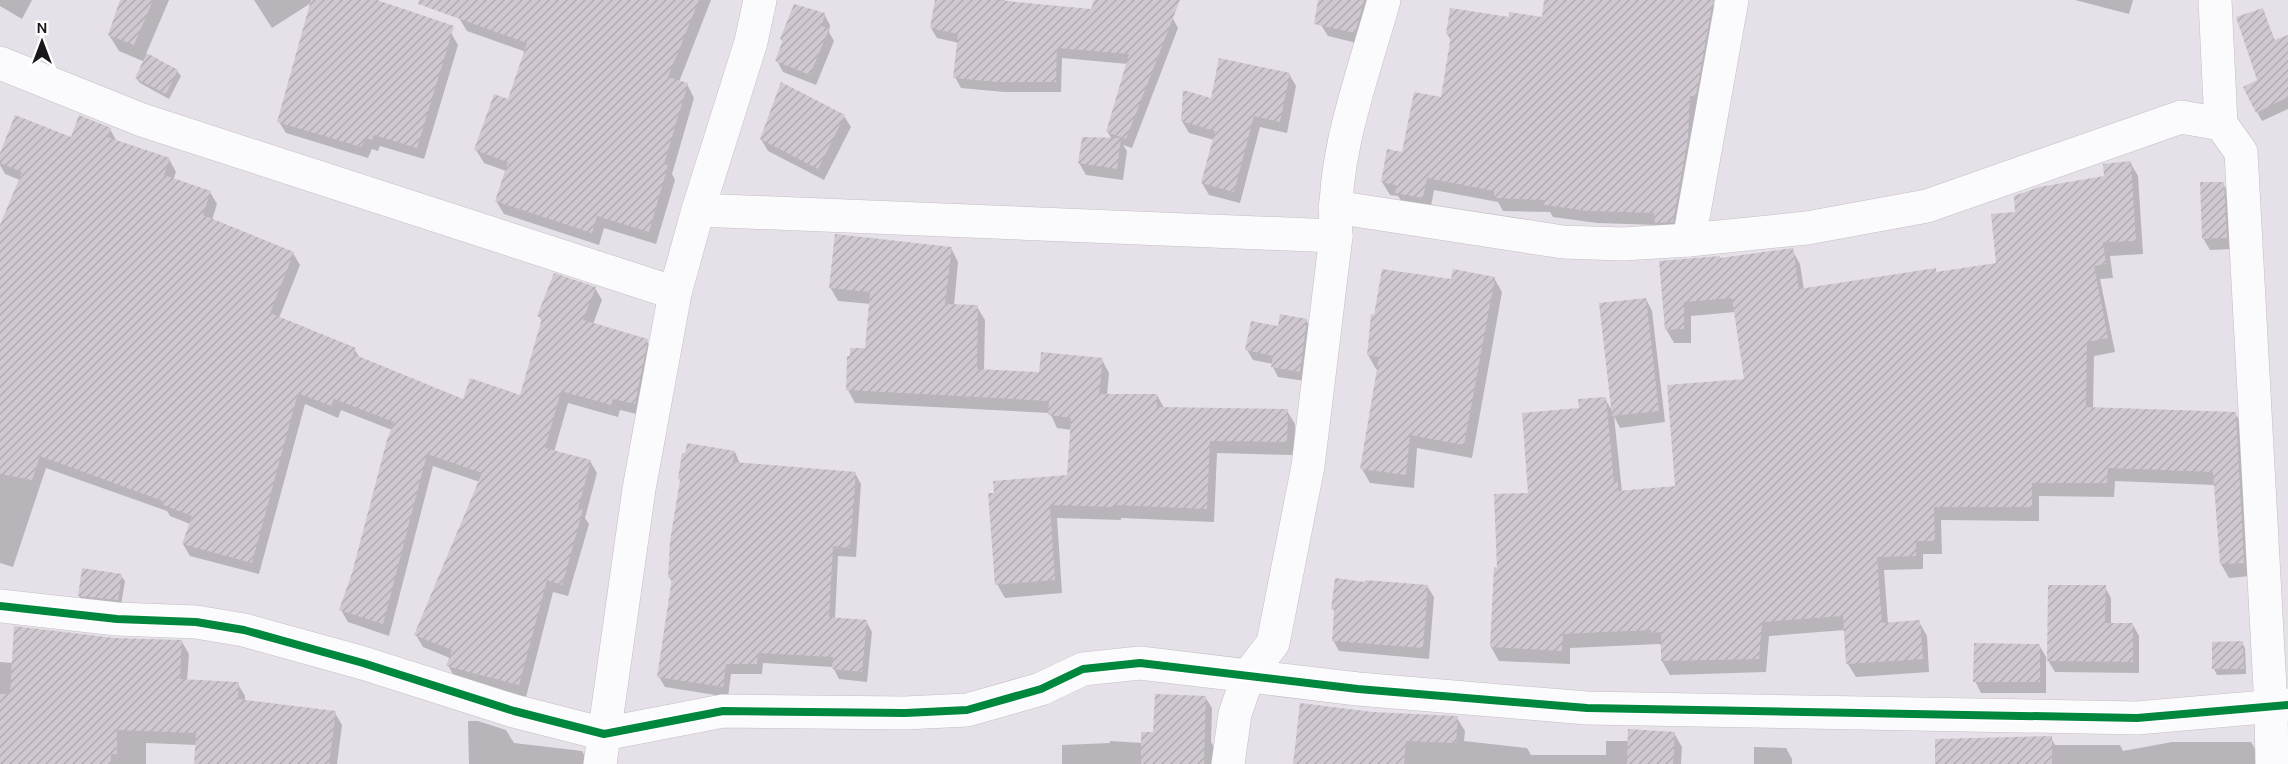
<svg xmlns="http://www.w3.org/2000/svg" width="2288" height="764" font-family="Karla,sans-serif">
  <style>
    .shadow { fill: #0003 }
    .building { fill: url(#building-hatch) }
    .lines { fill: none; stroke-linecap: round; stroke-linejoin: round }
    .minor-casing { stroke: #c2bec4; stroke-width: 34 }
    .minor { stroke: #fbfafc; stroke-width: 33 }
    .cycleway-casing { stroke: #fff; stroke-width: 11 }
    .cycleway { stroke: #00873e; stroke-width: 8 }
  </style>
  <defs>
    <pattern id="building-hatch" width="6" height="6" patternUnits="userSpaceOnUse" patternTransform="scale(1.5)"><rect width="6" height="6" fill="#cfc8d0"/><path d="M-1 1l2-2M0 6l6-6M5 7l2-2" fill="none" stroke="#b1abb2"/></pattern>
  </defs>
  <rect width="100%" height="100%" fill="#e6e1e8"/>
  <g class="shadow">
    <polygon points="0,0 32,0 22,19 0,6"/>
    <polygon points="122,0 169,0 146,54 177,71 181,76 169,99 140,83 136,78 145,62 119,51 109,35"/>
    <polygon points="254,0 371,0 451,33 458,45 424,159 380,146 378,151 372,149 368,158 286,133 279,122 311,3 272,28"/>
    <polygon points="466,0 711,0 679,82 687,84 694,98 672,174 675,180 656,244 604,228 599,245 504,214 496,201 506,171 484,163 476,150 509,101 526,52 467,31 459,18"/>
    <polygon points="937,0 1002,0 1021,4 1172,17 1178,28 1132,148 1123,145 1127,151 1123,180 1086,175 1079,163 1112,140 1108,132 1128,64 1062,58 1061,92 1004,92 961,88 955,77 959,43 937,38 931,28"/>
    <polygon points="1325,0 1374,0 1361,44 1328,36 1321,25"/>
    <polygon points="1546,0 1714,0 1713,4 1719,15 1680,235 1664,236 1658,225 1597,223 1553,217 1550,212 1503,211 1498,202 1434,190 1430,211 1404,205 1398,196 1390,195 1382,182 1442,99 1452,42 1447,34 1510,18 1543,19"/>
    <polygon points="2075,0 2133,0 2129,14"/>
    <polygon points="2263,10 2275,41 2288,36 2288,109 2262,121 2257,112"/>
    <polygon points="824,14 830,25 829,32 834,41 816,85 783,72 777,61 784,43 781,39"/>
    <polygon points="1289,74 1296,86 1287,133 1260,127 1240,203 1209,195 1202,183 1214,140 1189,133 1182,121 1212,100"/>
    <polygon points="844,116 851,127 824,180 768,151 761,139"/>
    <polygon points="110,129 117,142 169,159 176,172 173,180 210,192 217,204 212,220 293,253 300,265 279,318 354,349 360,358 464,401 521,396 543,322 539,316 595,288 602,300 593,324 646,340 654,352 641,415 620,410 618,417 568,403 554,452 590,461 597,473 585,518 589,524 568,596 553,592 526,697 455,678 448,665 450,658 423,647 416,635 480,482 433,466 389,636 348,622 341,610 354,574 392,430 341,410 338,418 305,404 259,574 190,556 183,544 190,524 170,516 167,511 46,468 13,567 0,563 0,229 20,180 5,174 0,165 0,157"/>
    <polygon points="2130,162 2138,176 2143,254 2110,256 2113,278 2100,279 2115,352 2094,356 2093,409 2235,413 2243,427 2251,576 2229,578 2221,564 2215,485 2115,481 2114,497 2039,496 2039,521 1941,520 1942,554 1923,554 1923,569 1884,570 1888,624 1919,622 1927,636 1929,672 1856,677 1848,664 1845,630 1769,636 1766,672 1670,675 1662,661 1662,646 1659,644 1570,648 1570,664 1499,661 1491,647 1499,569 1530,494 1580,410 1605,399 1613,412 1646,299 1652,311 1665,422 1620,428 1614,416 1622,492 1677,488 1746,380 1735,312 1691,316 1691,343 1674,343 1666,329 1660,262 1720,259 1792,250 1800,264 1804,290 1935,270 1937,273 1998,265 2017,213 2105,177"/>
    <polygon points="2223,184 2230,195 2233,249 2210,250 2203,238"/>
    <polygon points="951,248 958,262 954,306 977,307 985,320 984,371 1041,374 1102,360 1109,373 1107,395 1157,395 1164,408 1287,411 1295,424 1294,455 1217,453 1214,522 1121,518 1121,520 1057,518 1062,593 1005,598 997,584 1068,476 1072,430 1057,428 1050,413 855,403 848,390 867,350 871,304 838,301 830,287"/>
    <polygon points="1494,278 1502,292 1472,458 1417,448 1414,488 1370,483 1362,469 1379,369 1376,369 1368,355 1452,281"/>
    <polygon points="1306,320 1312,330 1305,381 1278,377 1273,367 1273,364 1253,360 1247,350 1279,327"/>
    <polygon points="735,452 740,464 855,473 861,484 856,557 838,556 835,619 866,621 872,632 867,682 839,679 833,667 763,663 762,674 731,674 728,697 665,687 659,677 673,583 669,577"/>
    <polygon points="121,576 125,581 121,605 83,601 79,596"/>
    <polygon points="1427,586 1434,597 1429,659 1339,651 1333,640 1335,613 1333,609"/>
    <polygon points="2105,587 2111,598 2111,624 2133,625 2139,636 2139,673 2055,672 2046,657 2046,693 1981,693 1975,681 2039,645 2048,660"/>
    <polygon points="115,639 182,642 189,654 187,681 238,684 245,696 245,701 335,713 342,725 337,764 196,764 197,745 146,743 146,764 0,764 0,662 13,663"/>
    <polygon points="2242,643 2245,648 2246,674 2217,675 2214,669"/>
    <polygon points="1205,697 1212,708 1211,742 1217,753 1216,764 1062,764 1062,745 1110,743 1110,741 1143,743"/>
    <polygon points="1373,713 1457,718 1465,731 1464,741 1527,748 1531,755 1606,755 1606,741 1629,741 1674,733 1682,747 1681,764 1294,764"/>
    <polygon points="468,721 478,721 506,730 514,743 582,751 589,764 469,764"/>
    <polygon points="2051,738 2055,745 2120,745 2123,751 2172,742 2251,742 2260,757 2260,764 1982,764"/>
    <polygon points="1754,747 1786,748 1792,759 1792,764 1754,764"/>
  </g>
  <g class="building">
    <polygon points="120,0 153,0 134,45 108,35"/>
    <polygon points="311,0 377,0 454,26 417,148 374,135 372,140 366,138 361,147 277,122"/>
    <polygon points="419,0 699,0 668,77 688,83 664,164 668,165 649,232 597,216 592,233 495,201 508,162 474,150 494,94 508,99 527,43 418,4"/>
    <polygon points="935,0 995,0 1091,9 1094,0 1180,0 1126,139 1106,132 1129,54 1057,48 1056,82 998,82 953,78 958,34 930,28"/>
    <polygon points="1318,0 1364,0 1355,33 1314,24"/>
    <polygon points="1544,0 1713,0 1696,96 1690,96 1688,137 1673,222 1655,223 1654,213 1589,211 1544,205 1544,200 1494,198 1494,191 1427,178 1423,198 1395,193 1396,185 1381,182 1387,149 1402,152 1414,92 1441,97 1451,35 1446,34 1450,8 1509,17 1509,12 1542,17"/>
    <polygon points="794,4 825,13 822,26 829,29 810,75 775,61 783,40 780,39"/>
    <polygon points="2263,8 2274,40 2288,35 2288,97 2256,113 2243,87 2257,80 2236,17"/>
    <polygon points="147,53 178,70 166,94 135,78"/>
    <polygon points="1219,58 1290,73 1280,122 1254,116 1234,192 1201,183 1215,131 1181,121 1183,90 1211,98"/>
    <polygon points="781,82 845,115 818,169 760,139"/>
    <polygon points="15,115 71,137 79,115 111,128 107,137 170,158 164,175 211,191 203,215 294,252 270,313 356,348 353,354 463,399 470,378 520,395 542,318 537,316 554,273 596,287 583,320 648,339 635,404 613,399 611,405 561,391 545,448 591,460 578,509 583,510 562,585 547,580 519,685 446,666 452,650 414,635 482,473 427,454 383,624 339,610 352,573 387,440 394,422 334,399 331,406 298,393 252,563 182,544 192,516 161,504 163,501 40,456 32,480 0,474 0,225 22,172 0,163 0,153"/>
    <polygon points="1082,137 1121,138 1117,169 1078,163"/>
    <polygon points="2131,161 2136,241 2103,242 2106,264 2094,266 2108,338 2087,342 2086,407 2236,412 2244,563 2220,564 2213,472 2108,468 2107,483 2032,483 2032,507 1934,507 1935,541 1916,541 1916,556 1877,557 1882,623 1920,620 1923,659 1846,664 1843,616 1762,622 1759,659 1661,661 1661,632 1651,633 1651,630 1563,634 1562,651 1490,647 1494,567 1497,568 1494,494 1528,493 1522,413 1579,408 1578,399 1606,397 1614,482 1618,482 1618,491 1675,486 1667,385 1744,379 1732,298 1684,302 1684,329 1665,330 1659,261 1720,256 1720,258 1793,248 1799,289 1936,268 1936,272 1996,263 1991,214 2015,212 2014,196 2039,187 2104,176 2103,164"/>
    <polygon points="2200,182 2224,182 2227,238 2202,239"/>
    <polygon points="835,234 952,247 945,304 978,305 977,369 1039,372 1041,352 1103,358 1099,394 1157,394 1157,407 1288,409 1287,442 1210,441 1207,509 1114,505 1114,507 1050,505 1055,580 995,585 988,493 994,493 993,481 1067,475 1071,418 1048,415 1049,401 846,390 847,356 850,356 850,348 865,348 870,292 829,288"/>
    <polygon points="1382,269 1451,279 1453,269 1495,277 1464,445 1410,435 1406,475 1360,469 1379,357 1367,355 1371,314 1374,315"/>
    <polygon points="1646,298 1659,411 1612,416 1599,303"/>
    <polygon points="1280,314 1307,319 1300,372 1271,367 1273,356 1245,350 1251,321 1278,326"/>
    <polygon points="687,443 735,451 733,462 856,472 850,548 833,546 829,617 867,620 862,672 832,669 833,657 758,653 757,664 726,664 723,687 657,677 672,578 668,577 670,541 680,480 678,479 682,453 685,453"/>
    <polygon points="82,568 122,574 118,600 78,596"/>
    <polygon points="1335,578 1365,582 1365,580 1428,585 1423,648 1332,641 1334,610 1331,609"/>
    <polygon points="2048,585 2106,585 2105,623 2133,623 2133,662 2047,661"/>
    <polygon points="14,626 115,638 182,640 180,679 239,682 238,699 336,711 329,764 194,764 196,733 117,730 117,754 111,754 111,764 0,764 0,694 10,694"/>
    <polygon points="2243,641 2244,669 2212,669 2212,642"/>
    <polygon points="1974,643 2040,644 2040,682 1973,682"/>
    <polygon points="1155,694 1206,696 1204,764 1141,764 1141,732 1153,732"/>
    <polygon points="1300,703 1373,712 1458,716 1456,743 1406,741 1404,764 1293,764"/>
    <polygon points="1628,729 1675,732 1673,764 1627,764"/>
    <polygon points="2052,736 2052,764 1935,764 1935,739"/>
  </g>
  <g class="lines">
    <g class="minor-casing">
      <g id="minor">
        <polyline points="2215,0 2221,124"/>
        <polyline points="0,63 142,120 675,293"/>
        <polyline points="1335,207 1563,242 1623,244 1689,240 1807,228 1927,206 2181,117 2221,124 2241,152 2271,707 2272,764"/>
        <polyline points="698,210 1336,236"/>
        <polyline points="1689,240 1732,0"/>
        <polyline points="0,606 117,619 196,622 244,630 363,663 514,711 604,734 723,711 905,713 967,710 1041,689 1083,669 1140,663 1358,689 1587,708 2137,718 2288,705"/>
        <polyline points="600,764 639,489 675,293 698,210 751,42 760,0"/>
        <path d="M 1228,764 L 1235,714 L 1248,676 L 1273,643 L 1308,466 L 1336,236 C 1331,156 1363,76 1384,0"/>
      </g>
    </g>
    <use href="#minor" class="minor"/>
    <g class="cycleway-casing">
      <polyline id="cycleway" points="0,606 117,619 196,622 244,630 363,663 514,711 604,734 723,711 905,713 967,710 1041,689 1083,669 1140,663 1358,689 1587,708 2137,718 2288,705"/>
    </g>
    <use href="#cycleway" class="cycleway"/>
  </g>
  <g transform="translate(42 42)" stroke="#ffffff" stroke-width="4.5" paint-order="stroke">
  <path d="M0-4.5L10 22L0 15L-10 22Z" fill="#1a171b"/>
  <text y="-9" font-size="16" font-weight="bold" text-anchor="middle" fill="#1a171b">N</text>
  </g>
</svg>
